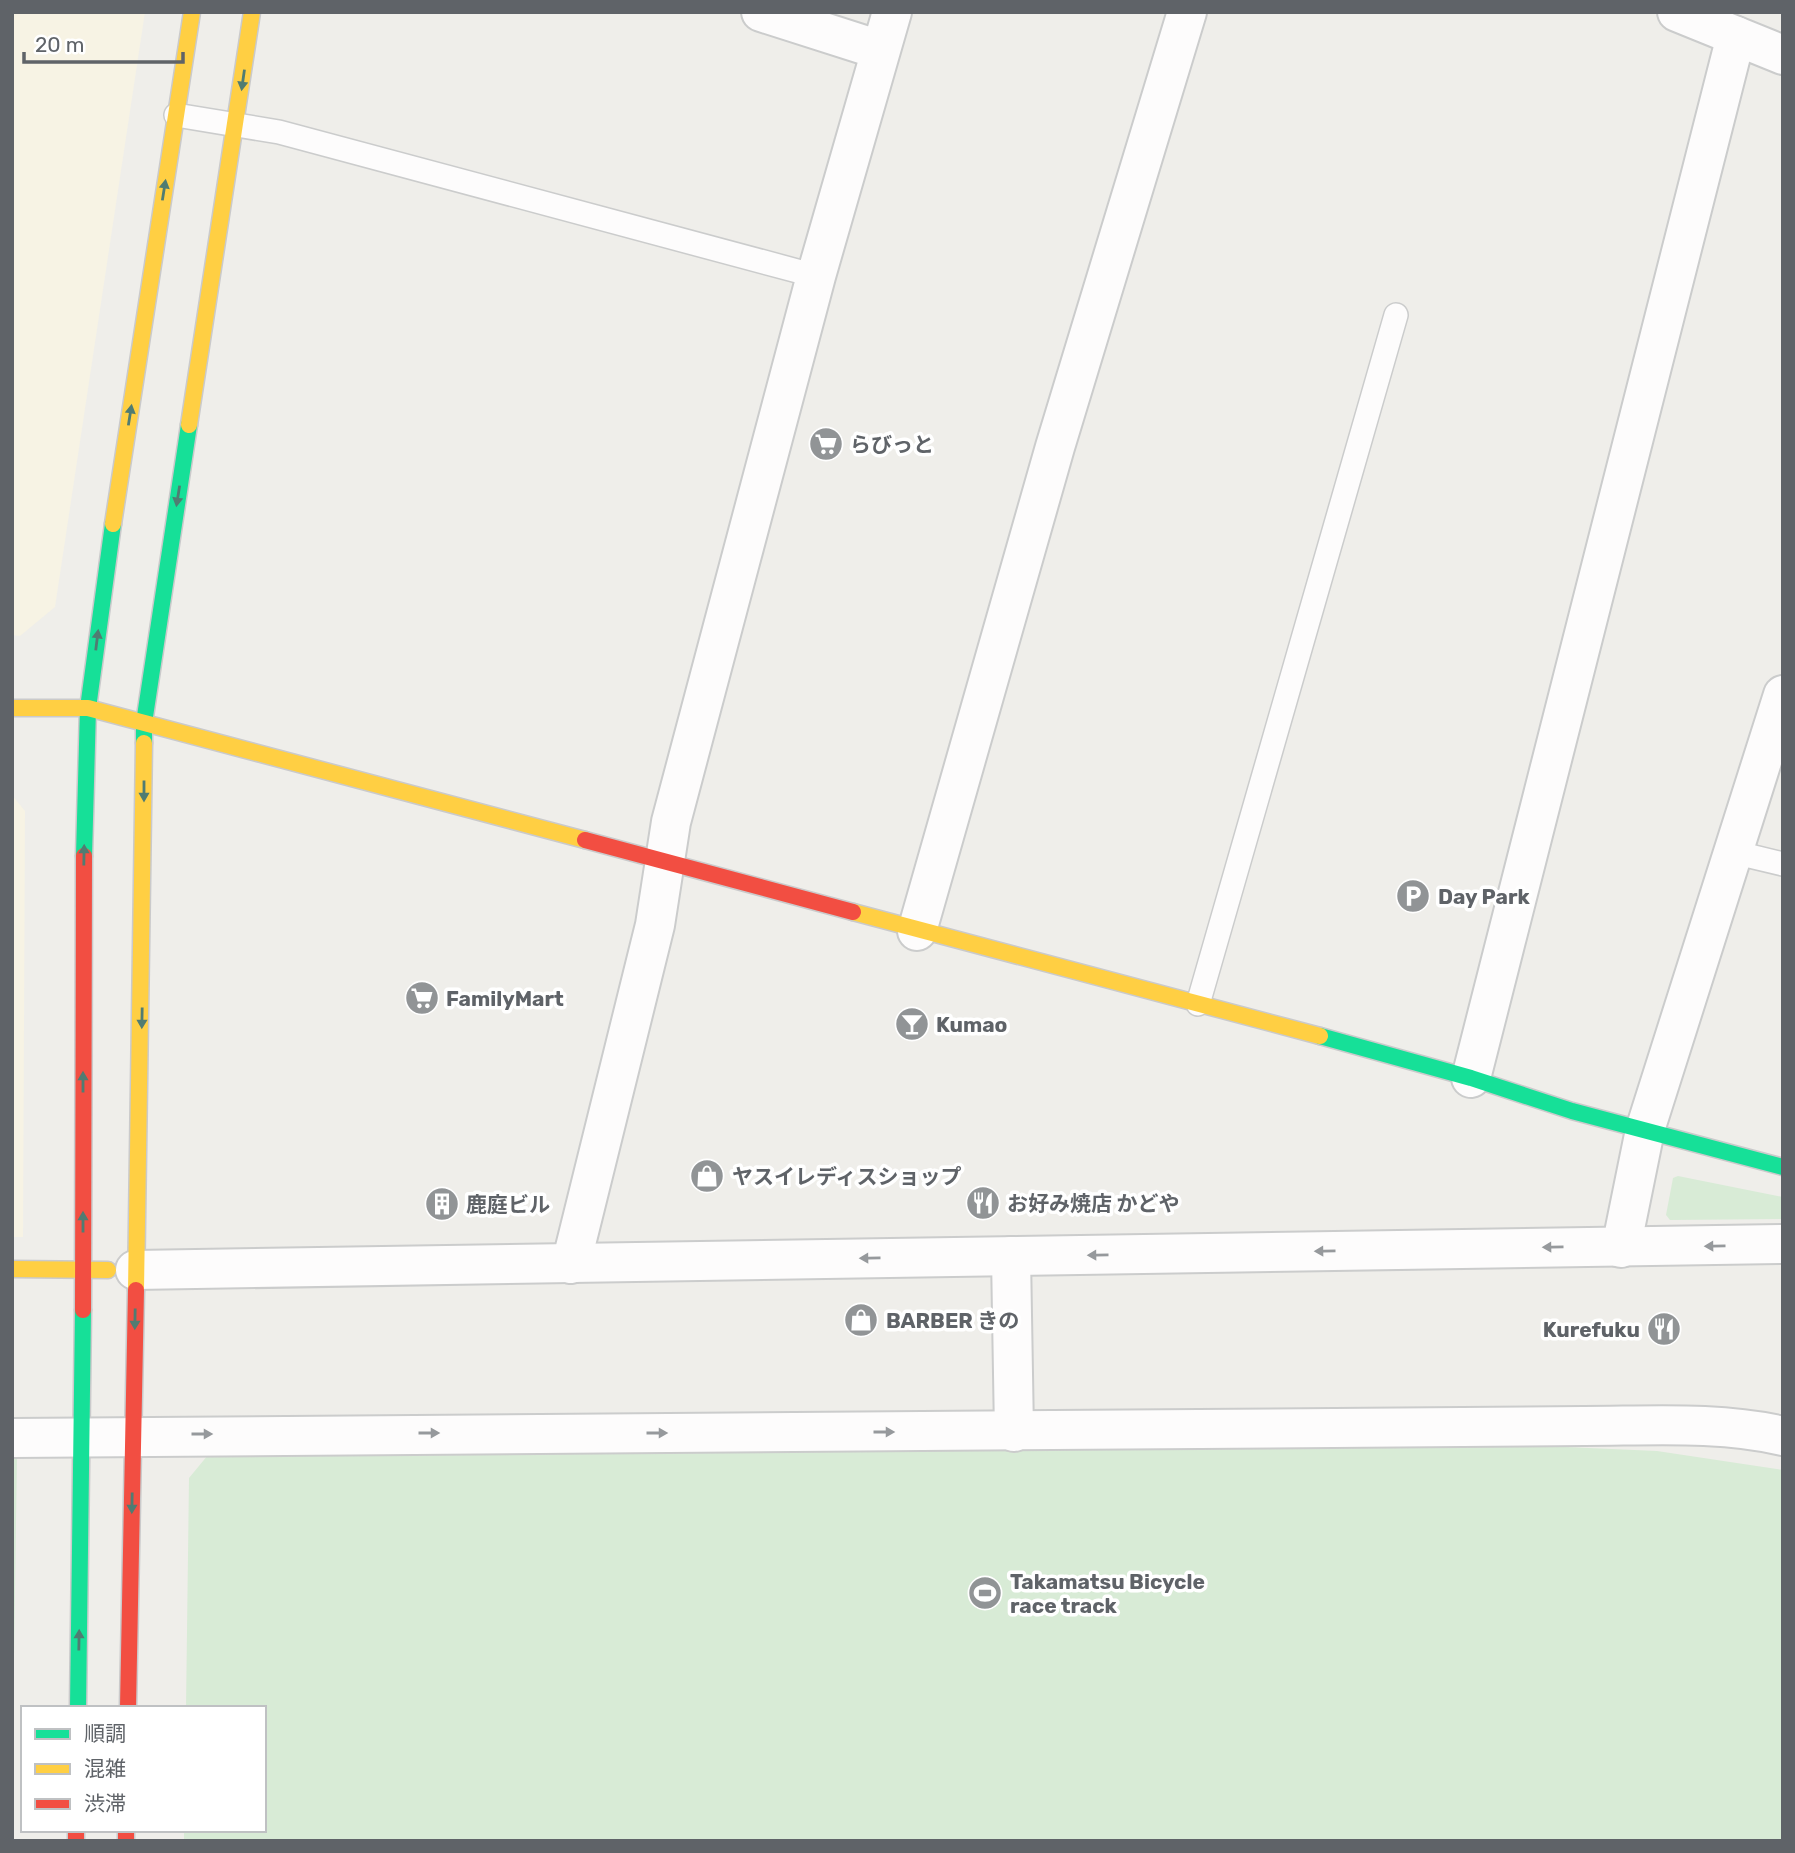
<svg xmlns="http://www.w3.org/2000/svg" width="1795" height="1853" font-family="Rubik,'Noto Sans JP',sans-serif">
  <style>
    .commercial { fill: #f7f3e4 }
    .green { fill: #d8ebd6 }
    .lines { fill: none; stroke-linecap: round; stroke-linejoin: round }
    .lane-casing { stroke: #cbcccc; stroke-width: 26 }
    .street-casing { stroke: #cbcccc; stroke-width: 42 }
    .fast-casing { stroke: #cacacb; stroke-width: 19 }
    .slow-casing { stroke: #cacacb; stroke-width: 19 }
    .jam-casing { stroke: #cacacb; stroke-width: 19 }
    .lane { stroke: #fdfcfc; stroke-width: 23 }
    .street { stroke: #fdfcfc; stroke-width: 38 }
    .fast { stroke: #16e098; stroke-width: 16 }
    .slow { stroke: #ffcf43; stroke-width: 16 }
    .jam { stroke: #f24e42; stroke-width: 16 }
    .oneway { fill: #507c72 }
    .oneway2 { fill: #96999c }
    .labels { text-anchor: middle; dominant-baseline: central; stroke-width: 7; stroke-linejoin: round; paint-order: stroke }
    .poi-label { font-size: 21px; font-weight: bold; fill: #5f6368; stroke: #fff; text-anchor: start }
  </style>
  <rect width="100%" height="100%" fill="#efeeea"/>
  <g class="commercial">
    <polygon points="12,12 145,12 55,607 20,636 12,635"/>
    <polygon points="12,795 25,811 23,1237 12,1237"/>
  </g>
  <g class="green">
    <polygon points="1678,1176 1783,1197 1783,1219 1670,1220 1666,1215 1673,1178"/>
    <polygon points="1543,1446 1657,1451 1783,1470 1783,1841 184,1841 184,1830 264,1830 264,1708 186,1708 189,1478 208,1455"/>
    <polygon points="12,1456 17,1456 12,1795"/>
  </g>
  <g class="lines">
    <g class="lane-casing">
      <g id="lane">
        <polyline points="176,115 279,132 816,276"/>
        <polyline points="1733,852 1783,864"/>
        <polyline points="1198,1004 1396,315"/>
      </g>
    </g>
    <g class="street-casing">
      <g id="street">
        <polyline points="761,12 880,50"/>
        <polyline points="1677,12 1783,55"/>
        <polyline points="917,931 1055,447 1187,12"/>
        <polyline points="1471,1078 1736,36"/>
        <polyline points="1621,1248 1645,1130 1783,695"/>
        <polyline points="1011,1256 1014,1432"/>
        <polyline points="571,1264 655,925 671,822 816,276 892,12"/>
        <polyline points="135,1270 1783,1244"/>
        <path d="M 12,1438 L 1584,1426 C 1649,1426 1720,1421 1783,1436"/>
      </g>
    </g>
    <g class="fast-casing">
      <g id="fast">
        <polyline points="144,743 144,723 189,425"/>
        <polyline points="84,856 88,708 113,524"/>
        <polyline points="1320,1036 1471,1078 1572,1111 1783,1167"/>
        <polyline points="78,1708 83,1310"/>
      </g>
    </g>
    <g class="slow-casing">
      <g id="slow">
        <polyline points="189,425 252,12"/>
        <polyline points="113,524 192,12"/>
        <polyline points="12,708 88,708 585,840"/>
        <polyline points="853,912 1320,1036"/>
        <polyline points="12,1269 108,1270"/>
        <polyline points="136,1290 144,743"/>
      </g>
    </g>
    <g class="jam-casing">
      <g id="jam">
        <polyline points="585,840 853,912"/>
        <polyline points="83,1310 84,856"/>
        <polyline points="128,1708 136,1290"/>
        <polyline points="76,1830 76,1841"/>
        <polyline points="126,1830 126,1841"/>
      </g>
    </g>
    <use href="#lane" class="lane"/>
    <use href="#street" class="street"/>
    <use href="#fast" class="fast"/>
    <use href="#slow" class="slow"/>
    <use href="#jam" class="jam"/>
  </g>
  <defs><path id="oneway-solid" d="M-6-.8H1V-3.2L6.5 0L1 3.2V.8H-6Z" transform="scale(1.75)"/></defs>
  <g class="oneway">
    <use href="#oneway-solid" transform="translate(243 80) rotate(98)"/>
    <use href="#oneway-solid" transform="translate(164 190) rotate(-81)"/>
    <use href="#oneway-solid" transform="translate(130 415) rotate(-81)"/>
    <use href="#oneway-solid" transform="translate(178 496) rotate(99)"/>
    <use href="#oneway-solid" transform="translate(97 640) rotate(-83)"/>
    <use href="#oneway-solid" transform="translate(144 791) rotate(90)"/>
    <use href="#oneway-solid" transform="translate(84 855) rotate(-89)"/>
    <use href="#oneway-solid" transform="translate(142 1018) rotate(91)"/>
    <use href="#oneway-solid" transform="translate(83 1082) rotate(-90)"/>
    <use href="#oneway-solid" transform="translate(83 1222) rotate(-90)"/>
    <use href="#oneway-solid" transform="translate(135 1319) rotate(91)"/>
    <use href="#oneway-solid" transform="translate(132 1503) rotate(91)"/>
    <use href="#oneway-solid" transform="translate(79 1640) rotate(-89)"/>
  </g>
  <g class="oneway2">
    <use href="#oneway-solid" transform="translate(1715 1246) rotate(179)"/>
    <use href="#oneway-solid" transform="translate(1553 1247) rotate(179)"/>
    <use href="#oneway-solid" transform="translate(1325 1251) rotate(179)"/>
    <use href="#oneway-solid" transform="translate(1098 1255) rotate(179)"/>
    <use href="#oneway-solid" transform="translate(870 1258) rotate(179)"/>
    <use href="#oneway-solid" transform="translate(884 1432)"/>
    <use href="#oneway-solid" transform="translate(429 1433)"/>
    <use href="#oneway-solid" transform="translate(657 1433)"/>
    <use href="#oneway-solid" transform="translate(202 1434)"/>
  </g>
  <defs>
    <g id="supermarket-disc" transform="scale(1.75)"><circle r="9.5" fill="#919496" stroke="#fff"/><path d="M-6-5.5h2.5l.6 2H6L4.5 2H-2.5L-4.4-4H-6ZM-1.5 3.2a1.3 1.3 0 1 0 .1 0ZM3 3.2a1.3 1.3 0 1 0 .1 0Z" fill="#fff"/></g>
    <g id="parking-disc" transform="scale(1.75)"><circle r="9.5" fill="#919496" stroke="#fff"/><path d="M-3.5-5.5H1a3.5 3.5 0 0 1 0 7H-1V5.5H-3.5ZM-1-3.4V-.6H.8a1.4 1.4 0 0 0 0-2.8Z" fill="#fff"/></g>
    <g id="bar-disc" transform="scale(1.75)"><circle r="9.5" fill="#919496" stroke="#fff"/><path d="M-6-5H6L.8 .8V4.5H3.5V6h-7V4.5H-.8V.8Z" fill="#fff"/></g>
    <g id="shop-disc" transform="scale(1.75)"><circle r="9.5" fill="#919496" stroke="#fff"/><path d="M-5-2.5h2.3a2.7 3.5 0 0 1 5.4 0H5L5.5 6h-11ZM-1.5-2.5h3a1.5 2.3 0 0 0-3 0Z" fill="#fff"/></g>
    <g id="restaurant-disc" transform="scale(1.75)"><circle r="9.5" fill="#919496" stroke="#fff"/><path d="M-5-6h1v4h1v-4h1v4h1v-4h1v5L-1.5 .5V6h-2V.5L-5-1ZM5-6V6H3V1.5H1.5Q1.5-4 5-6Z" fill="#fff"/></g>
    <g id="building-disc" transform="scale(1.75)"><circle r="9.5" fill="#919496" stroke="#fff"/><path d="M-4-6H4V6H1V3H-1V6H-4ZM-2.5-4.3h1.7v1.8h-1.7ZM.8-4.3h1.7v1.8H.8ZM-2.5-1h1.7V.8h-1.7ZM.8-1h1.7V.8H.8Z" fill="#fff"/></g>
    <g id="stadium-disc" transform="scale(1.75)"><circle r="9.5" fill="#919496" stroke="#fff"/><path d="M0-5a6.5 5 0 1 0 0 10a6.5 5 0 1 0 0-10ZM-3.5-1.8h7v3.6h-7Z" fill="#fff"/></g>
  </defs>
  <g fill-rule="evenodd">
    <use href="#supermarket-disc" x="826" y="444"/>
    <use href="#parking-disc" x="1413" y="896"/>
    <use href="#supermarket-disc" x="422" y="998"/>
    <use href="#bar-disc" x="912" y="1024"/>
    <use href="#shop-disc" x="707" y="1176"/>
    <use href="#restaurant-disc" x="983" y="1203"/>
    <use href="#building-disc" x="442" y="1204"/>
    <use href="#shop-disc" x="861" y="1320"/>
    <use href="#restaurant-disc" x="1664" y="1329"/>
    <use href="#stadium-disc" x="985" y="1593"/>
  </g>
  <g class="labels">
    <g class="poi-label">
      <text x="850" y="444">らびっと</text>
      <text x="1438" y="896">Day Park</text>
      <text x="446" y="998">FamilyMart</text>
      <text x="936" y="1024">Kumao</text>
      <text x="732" y="1176">ヤスイレディスショップ</text>
      <text x="1007" y="1203">お好み焼店 かどや</text>
      <text x="466" y="1204">鹿庭ビル</text>
      <text x="886" y="1320">BARBER きの</text>
      <text x="1640" y="1329" text-anchor="end">Kurefuku</text>
      <text x="1010" y="1581">Takamatsu Bicycle<tspan x="1010" dy="24">race track</tspan></text>
    </g>
  </g>
  <rect width="1795" height="1853" fill="none" stroke="#5f6368" stroke-width="28"/>
  <rect x="21" y="1706" width="245" height="126" fill="#ffffff" stroke="#bfc1c3" stroke-width="2"/>
  <rect x="35" y="1729" width="35" height="10" fill="#16e098" stroke="#bfc1c3" stroke-width="2"/>
  <text x="84" y="1741" font-size="21" fill="#5f6368">順調</text>
  <rect x="35" y="1764" width="35" height="10" fill="#ffcf43" stroke="#bfc1c3" stroke-width="2"/>
  <text x="84" y="1776" font-size="21" fill="#5f6368">混雑</text>
  <rect x="35" y="1799" width="35" height="10" fill="#f24e42" stroke="#bfc1c3" stroke-width="2"/>
  <text x="84" y="1811" font-size="21" fill="#5f6368">渋滞</text>
  <path d="M24 52v10h159v-10" fill="none" stroke="#5f6368" stroke-width="3.5"/>
  <text x="35" y="52" font-size="21" fill="#5f6368" stroke="#ffffff" stroke-width="5" paint-order="stroke">20 m</text>
</svg>
